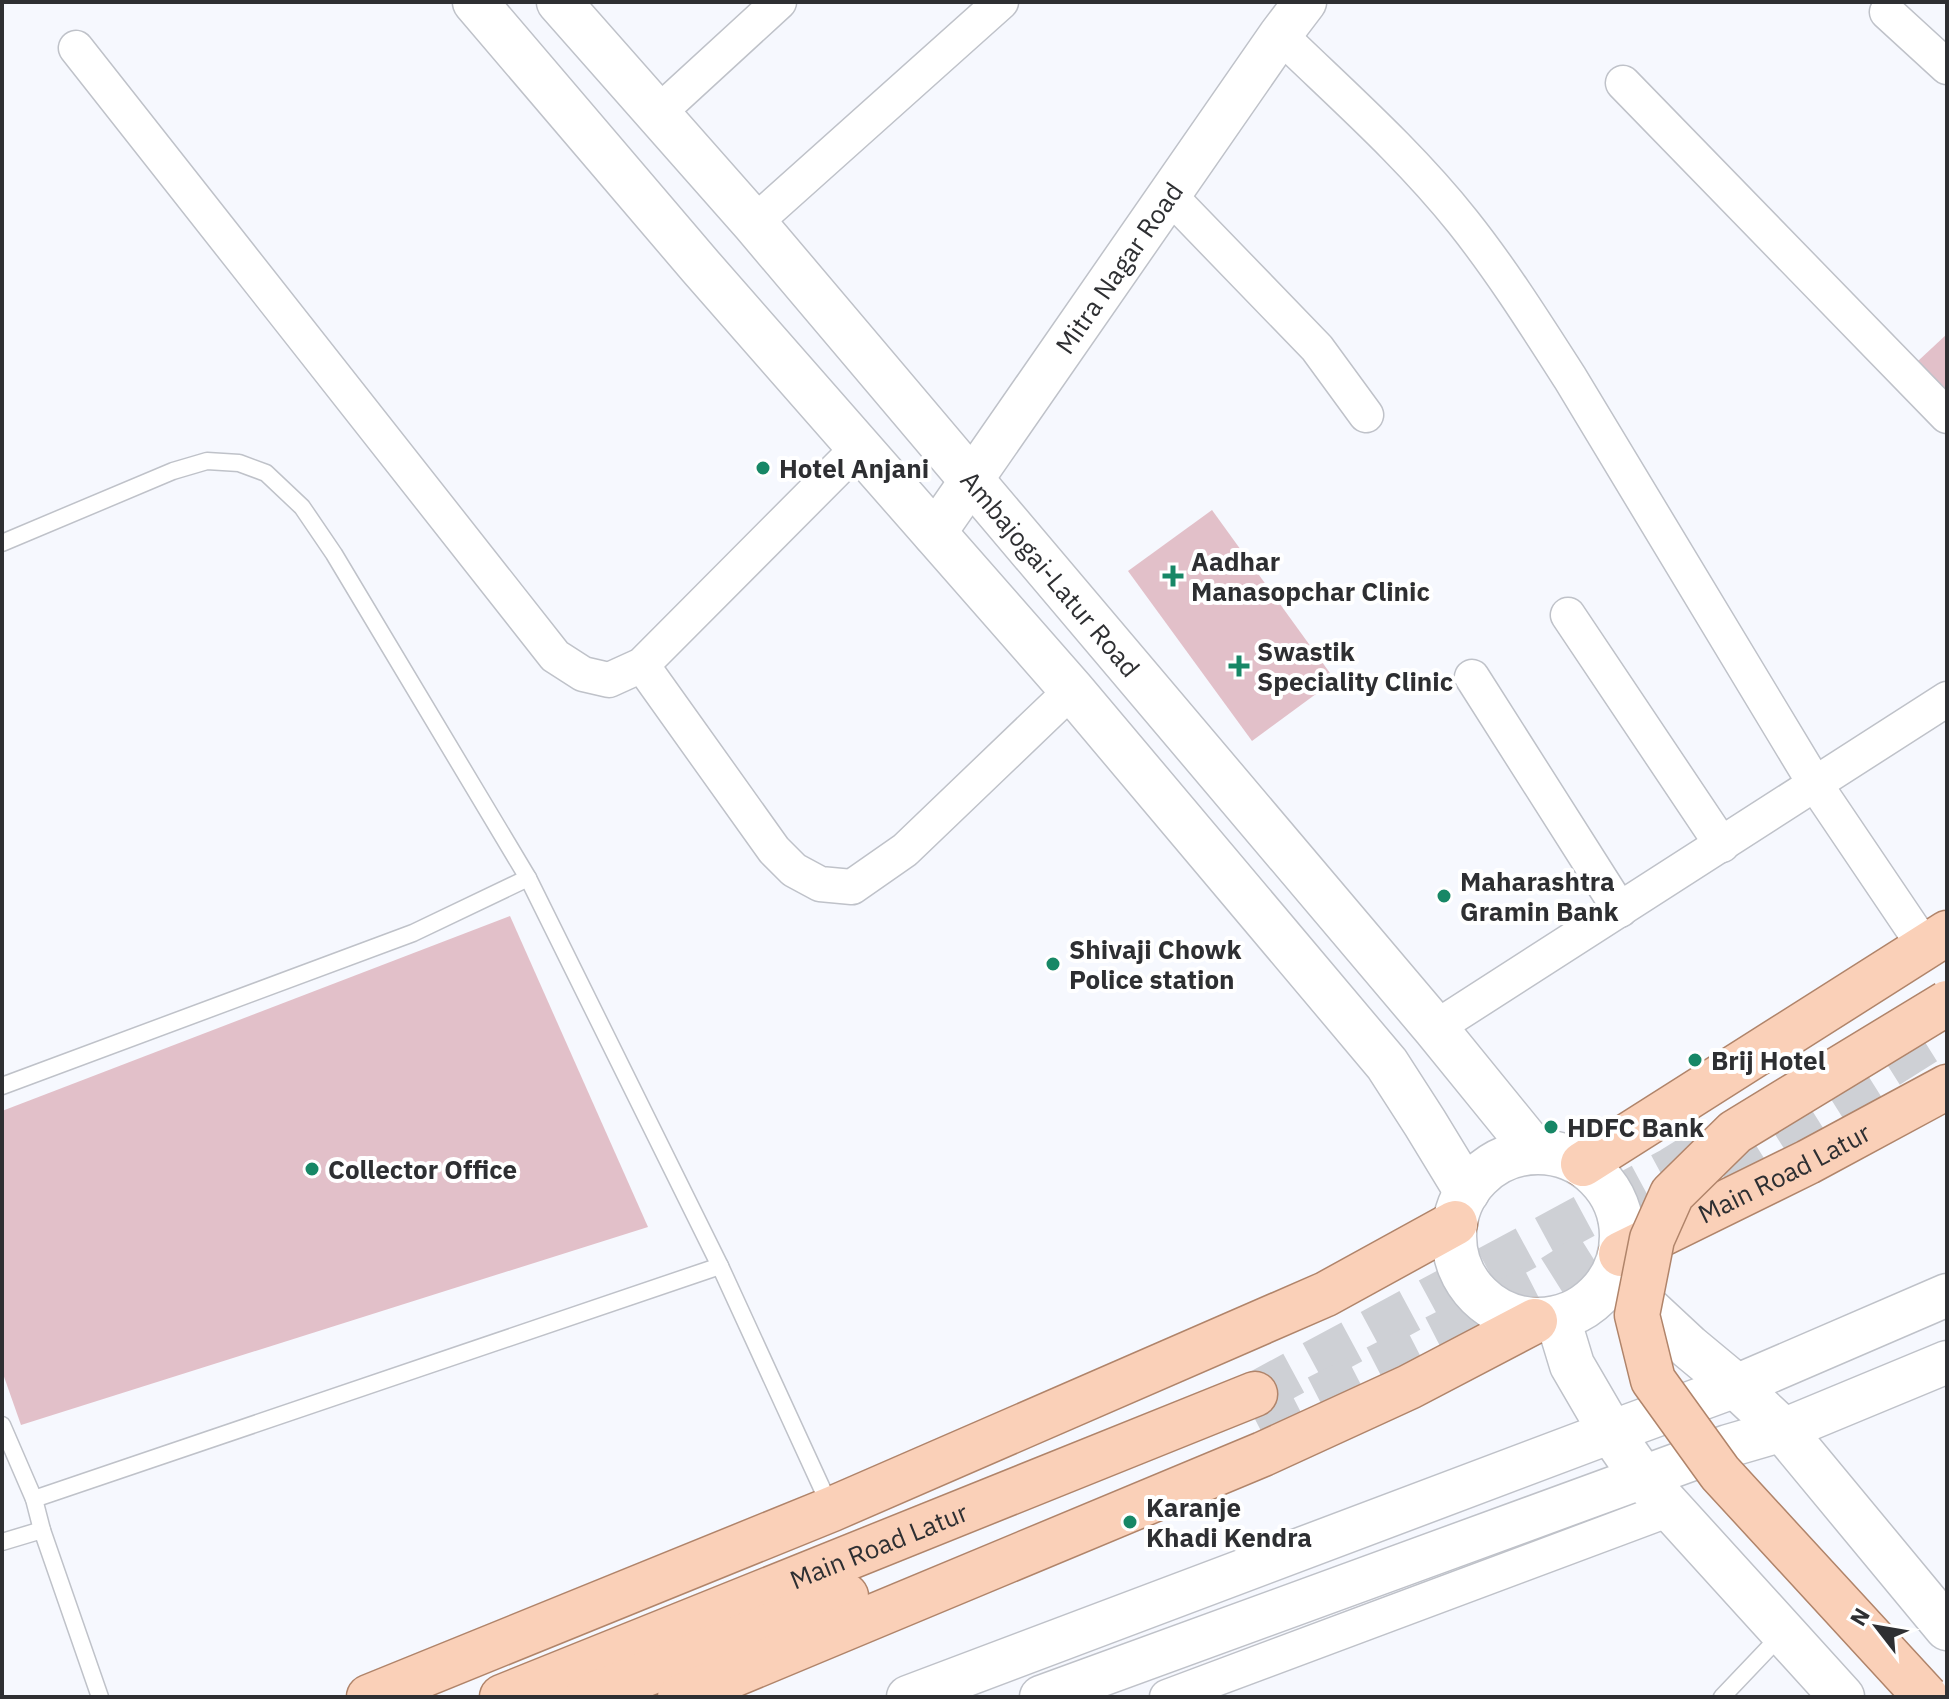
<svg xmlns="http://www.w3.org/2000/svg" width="1949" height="1699" font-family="'IBM Plex Sans',sans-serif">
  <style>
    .building { fill: #e2c0c9 }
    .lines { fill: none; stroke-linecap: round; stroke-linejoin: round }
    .primary-tunnel { stroke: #ced0d5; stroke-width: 44; stroke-dasharray: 44 22; stroke-linecap: butt }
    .service-casing { stroke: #bfc2c9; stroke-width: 19 }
    .minor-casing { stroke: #bfc2c9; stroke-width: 37 }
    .tertiary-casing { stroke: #bfc2c9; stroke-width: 45 }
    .secondary-casing { stroke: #bfc2c9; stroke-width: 47 }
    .primary-casing { stroke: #b0846a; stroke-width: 47 }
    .service { stroke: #fff; stroke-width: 16 }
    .minor { stroke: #fff; stroke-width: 34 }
    .tertiary { stroke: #fff; stroke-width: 42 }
    .secondary { stroke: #fff; stroke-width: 44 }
    .primary { stroke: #fad0b8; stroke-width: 44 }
    .primary-bridge-casing { stroke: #b0846a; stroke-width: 47; stroke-linecap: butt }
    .primary-bridge { stroke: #fad0b8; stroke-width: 44 }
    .poi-dot { fill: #178766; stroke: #fff; stroke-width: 3 }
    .labels { text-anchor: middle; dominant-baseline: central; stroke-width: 8; stroke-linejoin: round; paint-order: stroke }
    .street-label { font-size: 26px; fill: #2e2f32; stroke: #fff }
    .poi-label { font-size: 26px; font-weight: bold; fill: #2e2f32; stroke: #fff; text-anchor: start }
  </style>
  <rect width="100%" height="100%" fill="#f6f8fe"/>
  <g class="building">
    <polygon points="1947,334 1947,391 1918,361"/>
    <polygon points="1212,510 1335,680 1252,741 1128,571"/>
    <polygon points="510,916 648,1227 21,1425 2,1371 2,1111"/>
  </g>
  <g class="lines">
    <g class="primary-tunnel">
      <polyline points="1255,1394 1672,1169 1709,1146"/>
      <polyline points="1259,1427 1551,1278 1947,1029"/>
    </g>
    <g class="service-casing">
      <g id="service">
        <polyline points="2,543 173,471 207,461 239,463 266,473 302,507 334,554 528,878 720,1266 831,1508"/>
        <polyline points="2,1086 413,933 528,878"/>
        <polyline points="2,1425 34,1499 42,1530 100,1697"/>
        <polyline points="34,1499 720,1266"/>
        <polyline points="2,1542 42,1530"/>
        <polyline points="1722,1697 1782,1634"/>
      </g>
    </g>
    <g class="minor-casing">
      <g id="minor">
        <polyline points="1887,12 1947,67"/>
        <path d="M 1280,35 C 1343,96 1409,154 1463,222 C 1502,271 1536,325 1570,378 L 1815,784 L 1925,947"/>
        <polyline points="76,48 555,656 583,674 609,680 642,665 859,447"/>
        <polyline points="1623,83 1947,416"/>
        <polyline points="657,114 779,2"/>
        <polyline points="1169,195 1317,348 1366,415"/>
        <polyline points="754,223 1001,2"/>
        <polyline points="1568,615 1722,845"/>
        <polyline points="642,665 774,850 794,870 820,884 852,887 905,850 1072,690"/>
        <polyline points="1472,677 1620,910"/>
        <polyline points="1435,1028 1947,699"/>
        <polyline points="1167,1697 1670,1509"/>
      </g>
    </g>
    <g class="tertiary-casing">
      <g id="tertiary">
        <path id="s1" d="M 934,534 L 1280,35 L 1305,2"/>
        <polyline points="908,1697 1611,1432 1736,1386 1947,1295"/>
        <polyline points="1041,1697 1728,1446 1783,1430 1947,1362"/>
      </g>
    </g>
    <g class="secondary-casing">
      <g id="secondary">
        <polyline points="475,2 701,267 1072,690 1387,1064 1425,1123 1467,1192"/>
        <path id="s2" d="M 559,2 L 754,223 L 1435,1028 L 1535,1151"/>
        <circle cx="1538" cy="1236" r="84"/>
        <polyline points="1617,1280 1689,1347 1736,1386 1783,1430 1947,1628"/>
        <polyline points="1558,1319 1572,1365 1611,1432 1643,1478 1842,1697"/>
      </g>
    </g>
    <g class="primary-casing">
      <g id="primary">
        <polyline points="1583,1164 1947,933"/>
        <path id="s3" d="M 1621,1254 L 1808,1162 L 1947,1087"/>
        <polyline points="369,1697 832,1509 1326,1294 1455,1223"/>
        <path id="s4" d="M 502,1697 L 1255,1394"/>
        <polyline points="587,1697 846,1596"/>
        <polyline points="680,1697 1263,1454 1409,1387 1535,1321"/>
      </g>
    </g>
    <use href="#service" class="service"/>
    <use href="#minor" class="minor"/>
    <use href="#tertiary" class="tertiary"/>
    <use href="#secondary" class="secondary"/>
    <use href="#primary" class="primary"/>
    <g class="primary-bridge-casing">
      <polyline id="primary-bridge" points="1926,1697 1720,1473 1653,1380 1637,1315 1652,1239 1672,1194 1735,1132 1947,1003"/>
    </g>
    <use href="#primary-bridge" class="primary-bridge"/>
  </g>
  <g class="poi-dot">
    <circle cx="763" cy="468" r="8"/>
    <path d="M1169 564h8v8h8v8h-8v8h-8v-8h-8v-8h8z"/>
    <path d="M1235 654h8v8h8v8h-8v8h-8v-8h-8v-8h8z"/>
    <circle cx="1444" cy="896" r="8"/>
    <circle cx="1053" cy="964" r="8"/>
    <circle cx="1695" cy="1060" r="8"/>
    <circle cx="1551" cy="1127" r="8"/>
    <circle cx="312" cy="1169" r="8"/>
    <circle cx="1130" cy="1522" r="8"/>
  </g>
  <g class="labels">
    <g class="street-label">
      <text stroke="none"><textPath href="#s1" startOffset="324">Mitra Nagar Road</textPath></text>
      <text stroke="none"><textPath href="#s2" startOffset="754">Ambajogai-Latur Road</textPath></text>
      <text stroke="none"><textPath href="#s3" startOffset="182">Main Road Latur</textPath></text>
      <text stroke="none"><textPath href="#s4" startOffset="406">Main Road Latur</textPath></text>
    </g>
    <g class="poi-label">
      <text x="779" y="468">Hotel Anjani</text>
      <text x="1191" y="561">Aadhar<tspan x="1191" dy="30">Manasopchar Clinic</tspan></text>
      <text x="1257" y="651">Swastik<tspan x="1257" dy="30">Speciality Clinic</tspan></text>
      <text x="1460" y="881">Maharashtra<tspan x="1460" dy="30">Gramin Bank</tspan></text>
      <text x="1069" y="949">Shivaji Chowk<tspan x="1069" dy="30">Police station</tspan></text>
      <text x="1711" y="1060">Brij Hotel</text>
      <text x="1567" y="1127">HDFC Bank</text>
      <text x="328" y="1169">Collector Office</text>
      <text x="1146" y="1507">Karanje<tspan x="1146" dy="30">Khadi Kendra</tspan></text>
    </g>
  </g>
  <rect width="1949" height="1699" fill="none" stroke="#2e2f32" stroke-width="8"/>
  <g transform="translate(1877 1627) rotate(301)" stroke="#ffffff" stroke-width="6" paint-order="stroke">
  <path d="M0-6L14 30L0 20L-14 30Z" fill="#2e2f32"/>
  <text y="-12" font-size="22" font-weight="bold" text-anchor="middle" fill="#2e2f32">N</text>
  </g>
</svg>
